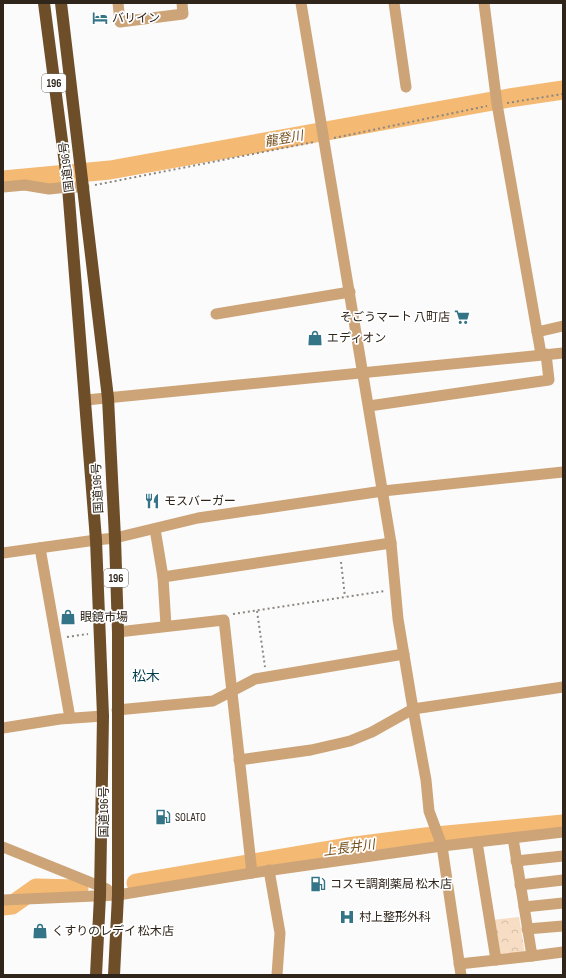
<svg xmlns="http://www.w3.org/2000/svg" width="566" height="978" font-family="'Sofia Sans Condensed','Noto Sans JP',sans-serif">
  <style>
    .park { fill: url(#park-crowns) }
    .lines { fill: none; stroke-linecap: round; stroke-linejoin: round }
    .river { stroke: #f4b973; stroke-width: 19 }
    .path { stroke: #8c8681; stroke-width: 2; stroke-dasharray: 2 3; stroke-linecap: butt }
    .minor { stroke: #cda477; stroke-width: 11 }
    .highway { stroke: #6e4e29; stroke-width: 12 }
    .labels { text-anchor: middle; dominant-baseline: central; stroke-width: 3.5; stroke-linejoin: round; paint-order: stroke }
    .shield { fill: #fff; stroke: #6d665f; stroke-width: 1 }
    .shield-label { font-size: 11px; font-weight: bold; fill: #2f251b }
    .poi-label { font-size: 12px; fill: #2f251b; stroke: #fff; text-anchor: start }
    .street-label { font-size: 12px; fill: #2f251b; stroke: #fff }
    .water-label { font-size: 13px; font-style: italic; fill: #744d19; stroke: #fff }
    .quarter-label { font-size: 14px; fill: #013c4b; stroke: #fff }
  </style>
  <defs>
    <pattern id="park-crowns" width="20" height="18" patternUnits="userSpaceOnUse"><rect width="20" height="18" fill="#f6ddc3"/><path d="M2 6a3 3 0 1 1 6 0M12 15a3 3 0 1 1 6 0" fill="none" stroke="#d3bea7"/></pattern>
  </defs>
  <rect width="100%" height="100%" fill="#fbfbfb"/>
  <polygon class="park" points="519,917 525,954 500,957 492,920"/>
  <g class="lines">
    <g class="river">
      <polyline points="3,180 110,170 509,98 563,90"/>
      <polyline points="136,883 347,847 425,837 563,824"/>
      <polyline points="3,906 12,905 36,888 79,889"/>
    </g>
    <g class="path">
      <polyline points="507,103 563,94"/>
      <polyline points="334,138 487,106"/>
      <polyline points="95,185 314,142"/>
      <polyline points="341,562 345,597"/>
      <polyline points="257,611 265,667"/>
      <polyline points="233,614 385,591"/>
      <polyline points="67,637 88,634"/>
    </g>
    <g class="minor">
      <polyline points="118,3 120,22 183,14 182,3"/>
      <polyline points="301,3 391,543 398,619 413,709 426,780 429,811 442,846 461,975"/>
      <polyline points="394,3 406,87"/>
      <polyline points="484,3 497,104 541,354"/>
      <polyline points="3,187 25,185 49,189 68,187 84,187"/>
      <polyline points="216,314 350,292"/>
      <polyline points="537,332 563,326"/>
      <polyline points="86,400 563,353"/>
      <polyline points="369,406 549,380 546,354"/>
      <polyline points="155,529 163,577 166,626"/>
      <polyline points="40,548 70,718"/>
      <polyline points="3,553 96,540 115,538 198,518 383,491 563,472"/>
      <polyline points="163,577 391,543"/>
      <polyline points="118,632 224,620 252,873"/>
      <polyline points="117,710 213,701 255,679 404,654"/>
      <polyline points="3,728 60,719 103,716"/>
      <polyline points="239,760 311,750 350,741 372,732 413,709 563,687"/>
      <polyline points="513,838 532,956 563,952"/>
      <polyline points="477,842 496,960"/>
      <polyline points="3,847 107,889"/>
      <polyline points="516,861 563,856"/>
      <polyline points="269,870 280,933 277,975"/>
      <polyline points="520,885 563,880"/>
      <polyline points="3,900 118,895 252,873 442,846 563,832"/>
      <polyline points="524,907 563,903"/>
      <polyline points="527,929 563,926"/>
      <polyline points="459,964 532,956"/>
    </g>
    <g class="highway">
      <polyline points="44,3 68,187 96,540 103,716 100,896 96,975"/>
      <polyline points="61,3 108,398 115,538 118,632 118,895 114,975"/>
    </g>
  </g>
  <defs>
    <g id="hotel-bare" transform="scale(1.2)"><path d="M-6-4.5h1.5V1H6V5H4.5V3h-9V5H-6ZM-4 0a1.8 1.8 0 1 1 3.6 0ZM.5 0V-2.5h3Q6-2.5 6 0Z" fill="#337487" stroke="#fff" stroke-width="2.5" paint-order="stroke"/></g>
    <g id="supermarket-bare" transform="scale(1.2)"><path d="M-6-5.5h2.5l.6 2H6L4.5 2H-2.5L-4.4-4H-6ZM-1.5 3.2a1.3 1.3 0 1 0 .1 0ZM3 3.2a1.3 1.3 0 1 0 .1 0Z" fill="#337487" stroke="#fff" stroke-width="2.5" paint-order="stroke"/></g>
    <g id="shop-bare" transform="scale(1.2)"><path d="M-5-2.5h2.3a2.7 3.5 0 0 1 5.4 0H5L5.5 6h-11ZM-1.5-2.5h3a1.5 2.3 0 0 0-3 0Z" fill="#337487" stroke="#fff" stroke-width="2.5" paint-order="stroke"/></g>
    <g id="restaurant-bare" transform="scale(1.2)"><path d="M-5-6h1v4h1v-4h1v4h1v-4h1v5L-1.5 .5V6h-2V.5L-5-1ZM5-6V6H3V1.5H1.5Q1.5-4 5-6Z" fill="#337487" stroke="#fff" stroke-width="2.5" paint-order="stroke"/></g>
    <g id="fuel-bare" transform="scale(1.2)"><path d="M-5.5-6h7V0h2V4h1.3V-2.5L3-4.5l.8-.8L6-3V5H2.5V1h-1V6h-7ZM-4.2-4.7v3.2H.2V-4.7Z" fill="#337487" stroke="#fff" stroke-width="2.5" paint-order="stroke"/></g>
    <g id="hospital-bare" transform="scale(1.2)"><path d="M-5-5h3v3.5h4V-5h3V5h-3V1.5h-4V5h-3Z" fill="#337487" stroke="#fff" stroke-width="2.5" paint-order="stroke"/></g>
  </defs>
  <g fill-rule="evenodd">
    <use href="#hotel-bare" x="100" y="18"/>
    <use href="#supermarket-bare" x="462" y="317"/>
    <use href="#shop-bare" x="315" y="338"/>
    <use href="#restaurant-bare" x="152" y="501"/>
    <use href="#shop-bare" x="68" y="617"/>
    <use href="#fuel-bare" x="163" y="817"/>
    <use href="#fuel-bare" x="318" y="884"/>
    <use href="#hospital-bare" x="347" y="917"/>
    <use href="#shop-bare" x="40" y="931"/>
  </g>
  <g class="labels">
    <g class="shield">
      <rect x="42" y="74" width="24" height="18" rx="3"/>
      <rect x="104" y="569" width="24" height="18" rx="3"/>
    </g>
    <g class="shield-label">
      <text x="54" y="83">196</text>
      <text x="116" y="578">196</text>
    </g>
    <g class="poi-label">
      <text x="112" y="18">バリイン</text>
      <text x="450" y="317" text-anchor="end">そごうマート 八町店</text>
      <text x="327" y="338">エディオン</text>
      <text x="164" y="501">モスバーガー</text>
      <text x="80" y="617">眼鏡市場</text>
      <text x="175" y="817">SOLATO</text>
      <text x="330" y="884">コスモ調剤薬局 松木店</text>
      <text x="359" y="917">村上整形外科</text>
      <text x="52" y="931">くすりのレデイ 松木店</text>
    </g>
    <g class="street-label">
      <text transform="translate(67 167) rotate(-97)">国道196号</text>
      <text transform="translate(98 488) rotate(-93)">国道196号</text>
      <text transform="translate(104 812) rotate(-90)">国道196号</text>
    </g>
    <g class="water-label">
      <text transform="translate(284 139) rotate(-10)">龍登川</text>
      <text transform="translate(349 848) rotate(-8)">上長井川</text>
    </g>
    <g class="quarter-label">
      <text x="146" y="676">松木</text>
    </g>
  </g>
  <rect width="566" height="978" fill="none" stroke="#2f251b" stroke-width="8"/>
</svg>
